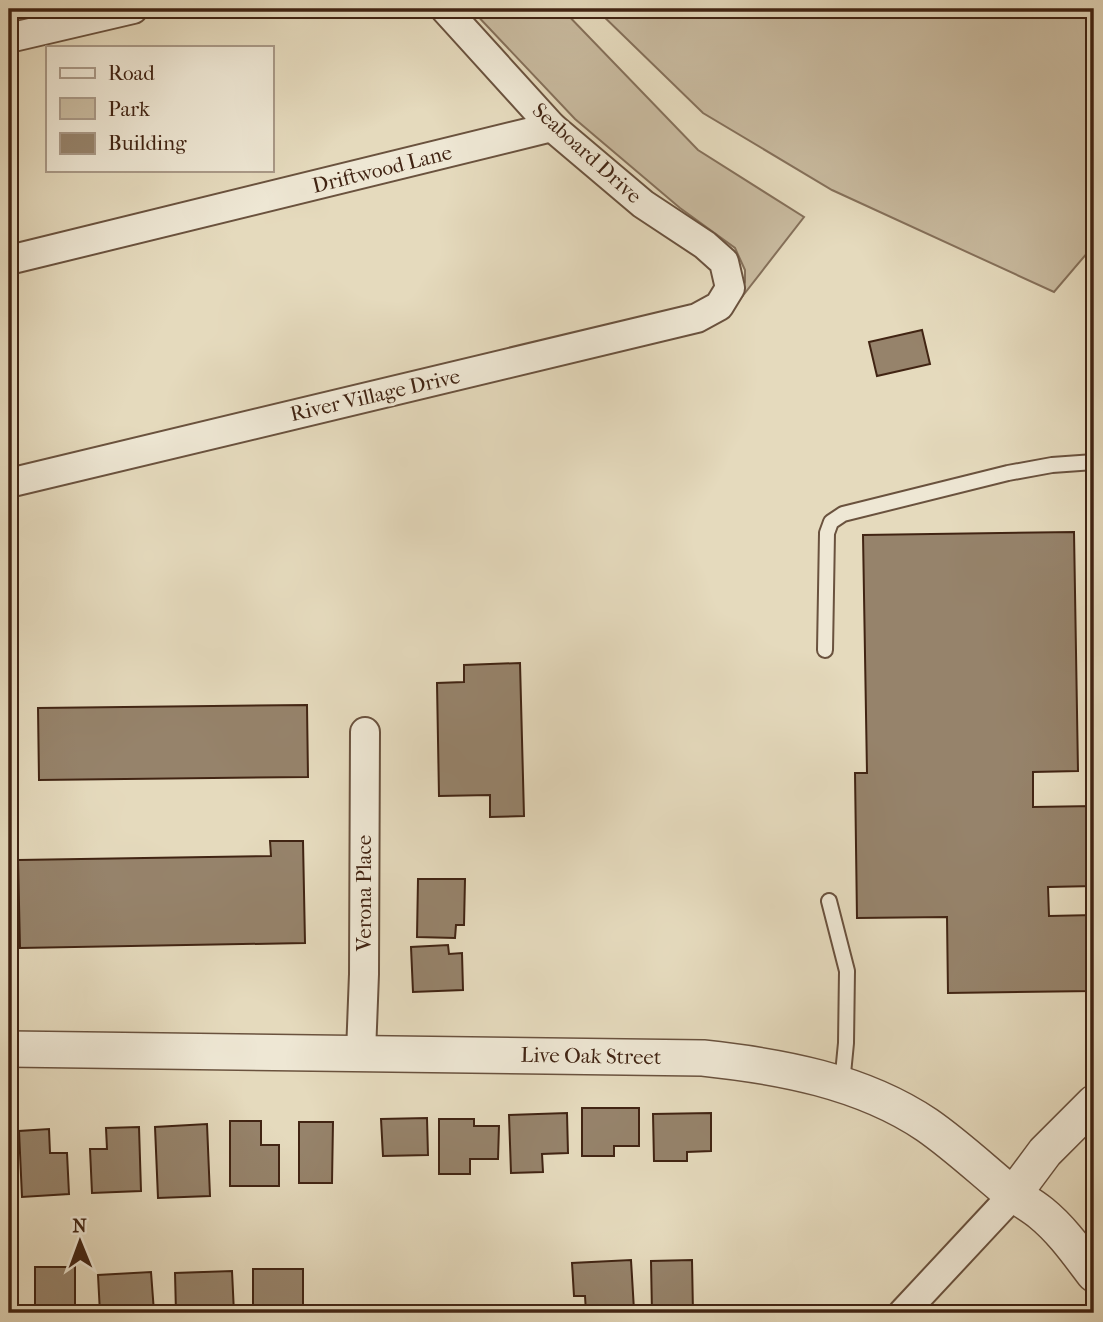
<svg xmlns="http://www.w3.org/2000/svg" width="1103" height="1322" font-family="'IM FELL French Canon',serif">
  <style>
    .green { fill: #c9bba0; stroke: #85705a; stroke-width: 2 }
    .building { fill: #96836b; stroke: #412413; stroke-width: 2 }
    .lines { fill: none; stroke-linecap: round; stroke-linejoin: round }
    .service-casing { stroke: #6a523e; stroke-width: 18 }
    .minor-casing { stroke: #6a523e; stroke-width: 32 }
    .tertiary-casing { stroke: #6a523e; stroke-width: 38 }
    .service { stroke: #eee7d4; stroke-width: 14 }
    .minor { stroke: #eee7d4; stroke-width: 28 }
    .tertiary { stroke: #eee7d4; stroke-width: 35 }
    .labels { text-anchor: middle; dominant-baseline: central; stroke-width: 6; stroke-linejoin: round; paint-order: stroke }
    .street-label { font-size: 21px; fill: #412413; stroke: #eee7d4 }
  </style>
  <rect width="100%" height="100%" fill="#e5dabd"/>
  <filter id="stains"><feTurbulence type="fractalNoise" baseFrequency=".00286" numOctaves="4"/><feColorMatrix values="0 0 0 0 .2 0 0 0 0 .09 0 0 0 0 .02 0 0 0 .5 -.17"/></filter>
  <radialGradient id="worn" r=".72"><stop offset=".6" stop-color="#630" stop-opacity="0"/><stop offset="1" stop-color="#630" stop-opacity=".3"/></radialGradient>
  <g class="green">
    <polygon points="471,9 562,9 698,150 804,217 738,302 745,282 745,270 735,248 680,208 575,119"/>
    <polygon points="596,9 1094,9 1094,245 1054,292 832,190 703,113"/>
  </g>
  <g class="building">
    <polygon points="922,330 930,364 877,376 869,342"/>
    <polygon points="1074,532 1078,771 1033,772 1033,807 1094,806 1094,886 1048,887 1049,916 1094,915 1094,991 948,993 947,917 857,918 855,773 867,773 863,535"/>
    <polygon points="520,663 524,816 490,817 490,795 439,796 437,683 464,682 464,665"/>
    <polygon points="307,705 308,777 39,780 38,708"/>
    <polygon points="270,841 303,841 305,943 20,948 18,860 271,856"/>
    <polygon points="418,879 465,879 464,925 456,925 455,938 417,937"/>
    <polygon points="448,945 449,954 462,953 463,990 413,992 411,947"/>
    <polygon points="582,1108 639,1108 639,1146 614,1146 614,1156 582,1156"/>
    <polygon points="567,1113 568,1153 542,1154 543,1172 511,1173 509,1115"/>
    <polygon points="711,1113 711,1151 687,1152 687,1161 654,1161 653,1114"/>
    <polygon points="427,1118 428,1155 383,1156 381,1119"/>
    <polygon points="439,1119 474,1119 474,1126 499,1126 498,1159 470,1159 470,1174 439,1174"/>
    <polygon points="230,1121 261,1121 261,1145 279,1145 279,1186 230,1186"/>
    <polygon points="299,1122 333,1122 332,1183 299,1183"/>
    <polygon points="207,1124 210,1196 158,1198 155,1127"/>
    <polygon points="139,1127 141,1191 92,1193 90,1149 107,1149 106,1128"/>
    <polygon points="49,1129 50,1153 67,1153 69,1194 22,1197 19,1131"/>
    <polygon points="631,1260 634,1310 586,1312 585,1296 574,1296 572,1263"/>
    <polygon points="692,1260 693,1313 652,1313 651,1261"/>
    <rect x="35" y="1267" width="40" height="46"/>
    <rect x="253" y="1269" width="50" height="44"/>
    <polygon points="232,1271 234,1313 176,1313 175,1273"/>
    <polygon points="151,1272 154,1312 100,1313 98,1275"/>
  </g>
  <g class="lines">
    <g class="service-casing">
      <g id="service">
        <polyline points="825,650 827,533 831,522 843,514 1008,473 1052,465 1094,462"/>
        <polyline points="829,901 847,971 846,1043 842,1084"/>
      </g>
    </g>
    <g class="minor-casing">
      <g id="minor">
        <polyline points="9,38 133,9"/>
        <polyline points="9,260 552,127"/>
        <polyline points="9,483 697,318 719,306 730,288 724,262 705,245 643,204 552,127 445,9"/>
        <polyline points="361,1053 364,974 365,732"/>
        <polyline points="903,1313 1013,1195"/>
      </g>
    </g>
    <g class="tertiary-casing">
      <g id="tertiary">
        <path d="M 9,1049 L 703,1058 C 779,1066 862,1081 927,1125 C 953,1143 977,1165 1002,1186 C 1014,1196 1029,1203 1041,1213 C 1062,1230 1078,1253 1094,1274"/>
        <polyline points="1013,1195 1045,1152 1094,1103"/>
      </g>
    </g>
    <use href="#service" class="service"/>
    <use href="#minor" class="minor"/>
    <use href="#tertiary" class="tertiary"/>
  </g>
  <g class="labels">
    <g class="street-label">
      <text transform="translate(587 153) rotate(42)">Seaboard Drive</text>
      <text transform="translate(382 169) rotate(-14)">Driftwood Lane</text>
      <text transform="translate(375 395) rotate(-13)">River Village Drive</text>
      <text transform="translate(364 893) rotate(-90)">Verona Place</text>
      <text transform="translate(591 1056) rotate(1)">Live Oak Street</text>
    </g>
  </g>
  <rect width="1103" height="1322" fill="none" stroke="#e5dabd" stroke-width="35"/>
  <rect x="10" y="10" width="1082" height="1301" fill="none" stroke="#412413" stroke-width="3.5"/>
  <rect x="18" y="18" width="1068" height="1287" fill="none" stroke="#412413" stroke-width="2"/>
  <rect x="46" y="46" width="228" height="126" fill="#eee7d4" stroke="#a99987" stroke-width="2"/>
  <rect x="60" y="68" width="35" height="10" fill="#eee7d4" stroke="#a99987" stroke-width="2"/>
  <text x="108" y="80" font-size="21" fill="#412413">Road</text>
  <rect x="60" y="98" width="35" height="21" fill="#c9bba0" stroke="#a99987" stroke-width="2"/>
  <text x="108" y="116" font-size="21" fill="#412413">Park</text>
  <rect x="60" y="133" width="35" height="21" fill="#96836b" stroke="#a99987" stroke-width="2"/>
  <text x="108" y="150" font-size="21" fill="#412413">Building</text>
  <g transform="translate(80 1242) rotate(359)" stroke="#eee7d4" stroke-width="5" paint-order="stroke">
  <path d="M0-5L12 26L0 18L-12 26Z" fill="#412413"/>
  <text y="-10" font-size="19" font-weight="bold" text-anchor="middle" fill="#412413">N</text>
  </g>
  <rect width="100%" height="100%" filter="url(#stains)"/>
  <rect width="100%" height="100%" fill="url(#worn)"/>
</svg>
